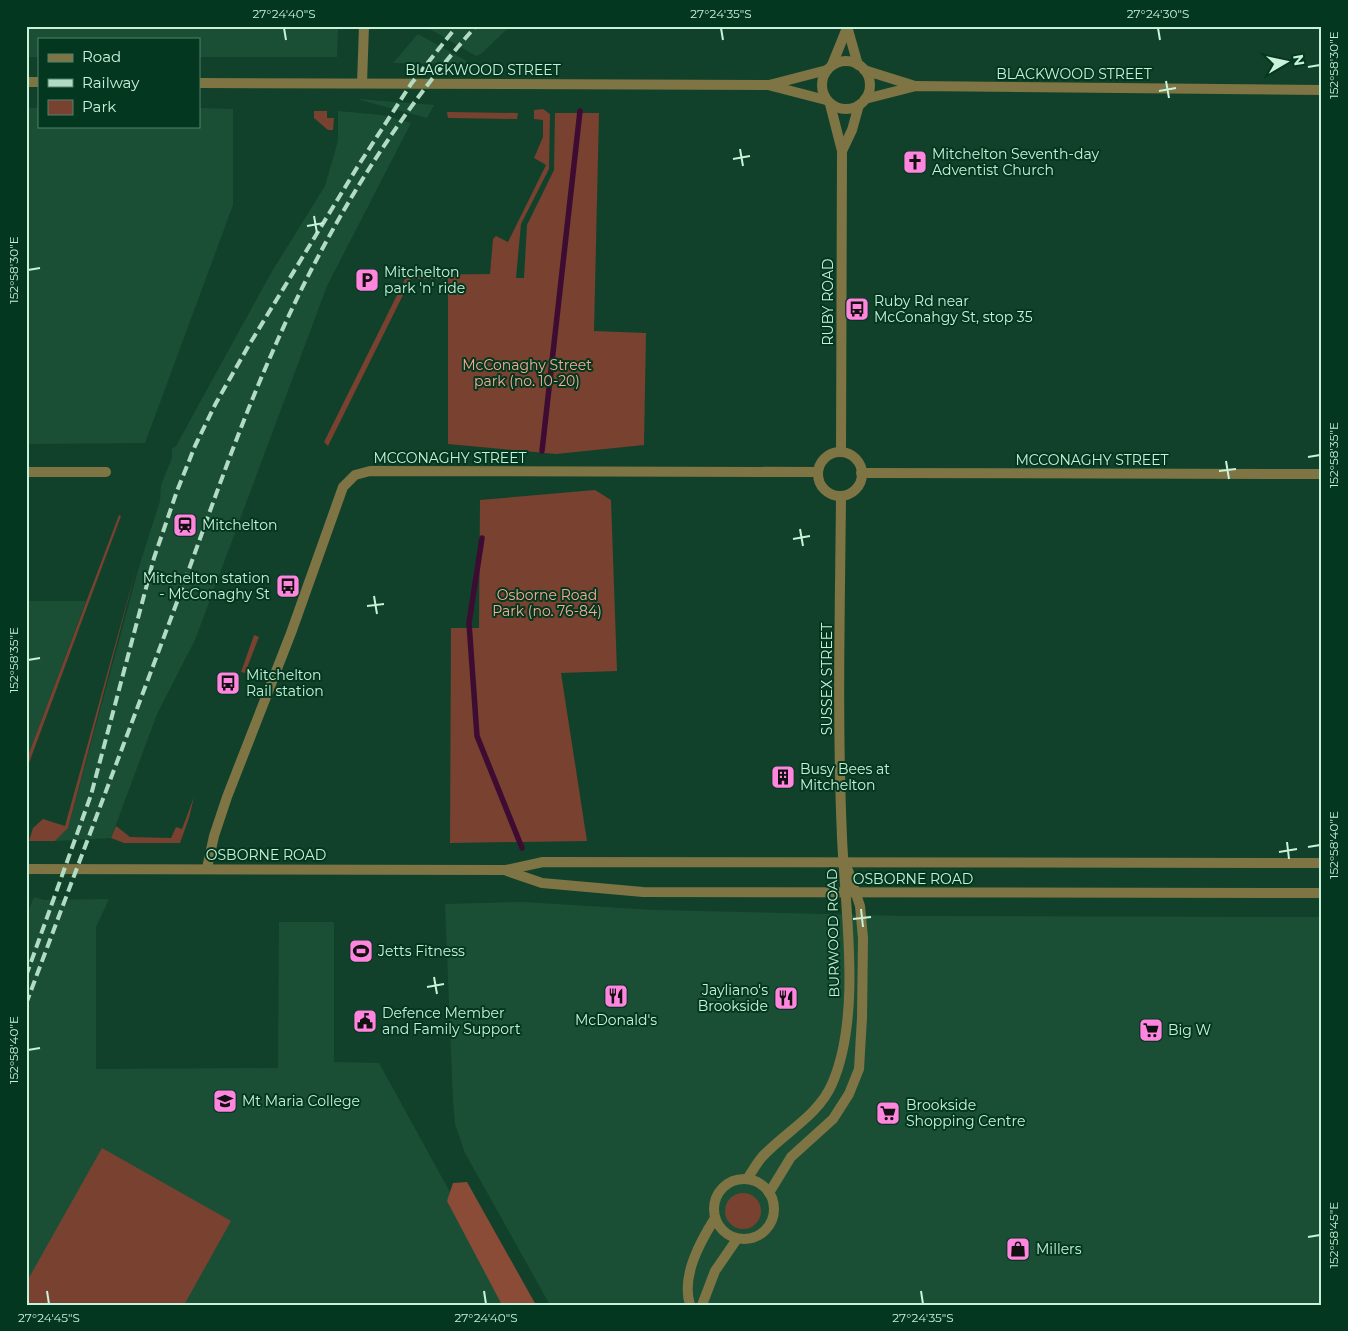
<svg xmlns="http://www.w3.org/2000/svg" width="1348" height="1331" font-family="Montserrat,sans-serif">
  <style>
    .built { fill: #1b4f35 }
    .green { fill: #784130 }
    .forest { fill: #8a4b37 }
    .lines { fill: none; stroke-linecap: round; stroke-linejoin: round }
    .stream { stroke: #3e0c33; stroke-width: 5.5 }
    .minor { stroke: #7e7444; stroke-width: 10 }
    .tertiary { stroke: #7e7444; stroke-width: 10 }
    .rail { stroke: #b1dcc3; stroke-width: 4; stroke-dasharray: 10 5; stroke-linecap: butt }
    .ticks { fill: none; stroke: #c8f2d9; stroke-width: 2 }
    .labels { text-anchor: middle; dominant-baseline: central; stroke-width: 4; stroke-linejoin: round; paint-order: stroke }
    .street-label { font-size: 14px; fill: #c8f2d9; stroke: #043720 }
    .poi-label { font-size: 14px; fill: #c8f2d9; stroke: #043720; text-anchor: start }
    .park-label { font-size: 14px; fill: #f8ac94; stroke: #043720 }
    .neatline { fill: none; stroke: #c8f2d9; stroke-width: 2 }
    .ticks-label { font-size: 12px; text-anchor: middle; fill: #c8f2d9 }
  </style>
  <rect width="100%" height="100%" fill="#11412a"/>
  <g class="built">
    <polygon points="26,26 338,26 337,57 199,57 199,39 39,39 39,57 26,57"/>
    <polygon points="425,26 510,26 481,54 476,56"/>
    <polygon points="418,34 472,64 393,63"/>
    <polygon points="357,99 434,105 427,118"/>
    <polygon points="26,108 39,108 39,126 199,126 199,108 233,109 233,205 145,443 26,444"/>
    <polygon points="338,111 382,115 411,123 327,286 195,640 157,714 111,838 55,841 68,828 139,567 160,501 161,485 172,458 172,449 176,446 271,273 325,186 338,141"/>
    <polygon points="26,601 86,601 26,761"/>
    <polygon points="34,897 44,900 109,899 96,927 96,1069 278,1068 279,922 334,922 334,1062 379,1063 512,1305 26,1305 26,917"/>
    <polygon points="522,902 655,910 905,916 1322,917 1322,1305 550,1305 465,1153 455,1124 453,1101 445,904"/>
  </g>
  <g class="green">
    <polygon points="543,109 550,114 549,169 521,224 516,278 524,278 527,225 554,170 555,113 599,113 594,331 646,333 644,445 556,454 448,444 448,279 411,279 328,446 324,442 407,275 490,274 493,239 496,236 508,242 546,165 534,158 543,137 543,120 534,119 534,110"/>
    <polygon points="314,111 327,111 327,118 334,118 333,130 328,130 314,118"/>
    <polygon points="447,112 451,112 518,113 517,119 448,118"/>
    <polygon points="595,490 611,500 617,671 561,673 587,841 450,843 451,628 479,628 480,500"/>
    <polygon points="119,515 121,516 26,771 26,761"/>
    <polygon points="137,566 68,828 55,841 29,841 33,828 43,819 65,826"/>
    <polygon points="254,635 259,637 245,673 241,672"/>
    <polygon points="194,797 189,818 180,843 124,843 111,838 116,826 130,837 171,838 176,827 182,829"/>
    <polygon points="102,1148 231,1221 184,1305 26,1305 26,1283"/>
    <circle cx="743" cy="1211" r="18"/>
  </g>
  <polygon class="forest" points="467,1182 536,1305 502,1305 447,1201 453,1183"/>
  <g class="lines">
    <g class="stream">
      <polyline points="542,451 580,111"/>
      <polyline points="482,538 469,623 477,736 522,848"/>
    </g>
    <g class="minor">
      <polyline points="847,26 858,65"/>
      <polyline points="832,65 847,28"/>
      <polyline points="362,83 364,26"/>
      <polyline points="26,472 106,472"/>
      <polyline points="861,473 1322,474"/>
      <polyline points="207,868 214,836 227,797 291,633 343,487 355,475 370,471 818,472"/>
    </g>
    <g class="tertiary">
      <circle cx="846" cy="85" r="24"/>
      <polyline points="864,70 915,86"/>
      <polyline points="26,82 39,82"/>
      <polyline points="199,83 768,85 826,100"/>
      <polyline points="769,85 827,70"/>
      <polyline points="865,99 916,86 1322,90"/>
      <polyline points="830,104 842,151 841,452"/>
      <polyline points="842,151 852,130 859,105"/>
      <circle cx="840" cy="474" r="22"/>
      <polyline points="26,869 506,870 543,862 1322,863"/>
      <polyline points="507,871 542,883 643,892 1322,893"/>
      <circle cx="744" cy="1209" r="30"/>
      <path d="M 747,1179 C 752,1172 756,1164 762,1157 C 785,1132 818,1116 832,1084 C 862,1016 845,910 842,837 C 837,723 840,610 841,496"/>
      <polyline points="769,1193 791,1157 833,1119 849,1094 859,1069 862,1018 863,938 860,906 848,870"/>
      <path d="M 690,1305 C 681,1276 700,1242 715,1218"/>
      <polyline points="702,1305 715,1271 737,1239"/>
    </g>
    <g class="rail">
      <polyline points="26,976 91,795 154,558 177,491 195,446 216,403 249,345 358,166 411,84 457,26"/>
      <path d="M 26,1004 C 76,870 127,736 177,602 C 208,518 236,434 272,353 C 323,235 391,122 476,26"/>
    </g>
  </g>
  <path class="ticks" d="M 284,28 L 286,40M 721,28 L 723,40M 1158,28 L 1160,40M 1308,67 L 1320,65M 1166,81 L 1169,98M 1159,91 L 1176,88M 740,149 L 743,166M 733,159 L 750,156M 314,216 L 317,233M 307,226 L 324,223M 28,270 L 40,268M 1308,457 L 1320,455M 1226,461 L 1229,479M 1219,471 L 1236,469M 800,529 L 803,546M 793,539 L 810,536M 374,596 L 377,614M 367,606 L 384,604M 28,660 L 40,658M 1287,842 L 1289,859M 1308,847 L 1320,845M 1279,852 L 1297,849M 861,909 L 863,927M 853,919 L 871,917M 434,977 L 437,994M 427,987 L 444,984M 28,1050 L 40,1048M 1308,1237 L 1320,1235M 47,1291 L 49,1304M 484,1291 L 486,1304M 921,1291 L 923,1304"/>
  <defs>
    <g id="church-square" transform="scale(1.25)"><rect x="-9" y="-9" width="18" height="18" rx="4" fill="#ff85de" stroke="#043720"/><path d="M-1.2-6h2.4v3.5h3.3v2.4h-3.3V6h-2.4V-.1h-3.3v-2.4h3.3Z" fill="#111"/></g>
    <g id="parking-square" transform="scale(1.25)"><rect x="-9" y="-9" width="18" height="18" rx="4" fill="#ff85de" stroke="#043720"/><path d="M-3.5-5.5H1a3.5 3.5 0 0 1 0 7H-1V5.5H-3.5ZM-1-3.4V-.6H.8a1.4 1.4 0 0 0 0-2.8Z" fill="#111"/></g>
    <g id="bus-square" transform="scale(1.25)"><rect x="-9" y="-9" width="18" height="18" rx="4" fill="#ff85de" stroke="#043720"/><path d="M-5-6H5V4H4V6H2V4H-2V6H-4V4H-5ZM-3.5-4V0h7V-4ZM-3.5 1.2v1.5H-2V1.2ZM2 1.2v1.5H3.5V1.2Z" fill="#111"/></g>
    <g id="station-square" transform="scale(1.25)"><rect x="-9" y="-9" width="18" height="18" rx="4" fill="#ff85de" stroke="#043720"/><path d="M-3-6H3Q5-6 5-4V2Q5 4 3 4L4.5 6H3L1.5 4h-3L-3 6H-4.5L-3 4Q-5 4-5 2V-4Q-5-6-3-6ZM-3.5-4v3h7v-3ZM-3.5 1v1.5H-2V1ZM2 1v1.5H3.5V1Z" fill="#111"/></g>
    <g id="building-square" transform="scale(1.25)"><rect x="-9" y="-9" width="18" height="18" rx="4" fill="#ff85de" stroke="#043720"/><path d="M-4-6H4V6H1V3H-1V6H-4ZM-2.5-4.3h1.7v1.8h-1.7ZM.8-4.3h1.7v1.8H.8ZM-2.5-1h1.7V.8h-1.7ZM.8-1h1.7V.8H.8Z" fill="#111"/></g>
    <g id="stadium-square" transform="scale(1.25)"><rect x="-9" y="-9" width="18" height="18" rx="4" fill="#ff85de" stroke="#043720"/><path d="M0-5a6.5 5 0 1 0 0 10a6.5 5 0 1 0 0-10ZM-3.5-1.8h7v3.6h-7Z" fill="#111"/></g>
    <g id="restaurant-square" transform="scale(1.25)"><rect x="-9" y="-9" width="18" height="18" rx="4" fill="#ff85de" stroke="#043720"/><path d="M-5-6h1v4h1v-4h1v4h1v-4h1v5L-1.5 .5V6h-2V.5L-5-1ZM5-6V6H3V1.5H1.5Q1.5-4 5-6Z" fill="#111"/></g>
    <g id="civic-square" transform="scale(1.25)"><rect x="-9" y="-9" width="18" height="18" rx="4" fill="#ff85de" stroke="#043720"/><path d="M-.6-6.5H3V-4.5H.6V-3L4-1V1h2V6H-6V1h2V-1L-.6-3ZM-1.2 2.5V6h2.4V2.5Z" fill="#111"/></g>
    <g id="supermarket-square" transform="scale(1.25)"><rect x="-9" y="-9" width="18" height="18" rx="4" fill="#ff85de" stroke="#043720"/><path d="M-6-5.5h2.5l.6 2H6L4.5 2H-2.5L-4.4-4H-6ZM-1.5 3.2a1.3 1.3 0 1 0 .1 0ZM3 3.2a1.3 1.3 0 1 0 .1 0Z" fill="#111"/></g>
    <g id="school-square" transform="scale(1.25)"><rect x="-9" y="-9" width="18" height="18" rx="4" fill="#ff85de" stroke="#043720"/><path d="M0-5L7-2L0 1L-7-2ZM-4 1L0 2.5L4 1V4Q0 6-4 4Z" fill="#111"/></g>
    <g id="shop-square" transform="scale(1.25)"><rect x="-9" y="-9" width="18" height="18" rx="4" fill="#ff85de" stroke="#043720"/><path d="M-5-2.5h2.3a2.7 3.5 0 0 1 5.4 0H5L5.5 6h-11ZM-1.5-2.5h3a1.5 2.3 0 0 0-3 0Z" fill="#111"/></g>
  </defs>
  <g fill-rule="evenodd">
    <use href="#church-square" x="915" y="162"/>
    <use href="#parking-square" x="367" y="280"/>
    <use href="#bus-square" x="857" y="309"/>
    <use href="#station-square" x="185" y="525"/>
    <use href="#bus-square" x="288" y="586"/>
    <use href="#bus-square" x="228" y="683"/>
    <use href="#building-square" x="783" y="777"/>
    <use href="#stadium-square" x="361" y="951"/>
    <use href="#restaurant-square" x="616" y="996"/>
    <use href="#restaurant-square" x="786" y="998"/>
    <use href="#civic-square" x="365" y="1021"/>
    <use href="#supermarket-square" x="1151" y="1030"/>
    <use href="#school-square" x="225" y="1101"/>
    <use href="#supermarket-square" x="888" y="1113"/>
    <use href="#shop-square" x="1018" y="1249"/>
  </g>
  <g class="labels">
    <g class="street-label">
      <text x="483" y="70">BLACKWOOD STREET</text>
      <text x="1074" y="74">BLACKWOOD STREET</text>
      <text transform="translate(828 302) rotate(-90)">RUBY ROAD</text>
      <text x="450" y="458">MCCONAGHY STREET</text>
      <text x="1092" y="460">MCCONAGHY STREET</text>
      <text transform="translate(827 679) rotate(-90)">SUSSEX STREET</text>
      <text x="266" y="855">OSBORNE ROAD</text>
      <text x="913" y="879">OSBORNE ROAD</text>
      <text transform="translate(833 933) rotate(-91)">BURWOOD ROAD</text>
    </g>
    <g class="poi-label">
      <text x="932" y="154">Mitchelton Seventh-day<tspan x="932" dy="16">Adventist Church</tspan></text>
      <text x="384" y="272">Mitchelton<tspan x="384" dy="16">park 'n' ride</tspan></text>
      <text x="874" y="301">Ruby Rd near<tspan x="874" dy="16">McConahgy St, stop 35</tspan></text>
      <text x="202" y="525">Mitchelton</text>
      <text x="270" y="578" text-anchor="end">Mitchelton station<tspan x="270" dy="16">- McConaghy St</tspan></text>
      <text x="246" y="675">Mitchelton<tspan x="246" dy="16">Rail station</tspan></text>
      <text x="800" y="769">Busy Bees at<tspan x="800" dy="16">Mitchelton</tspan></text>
      <text x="378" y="951">Jetts Fitness</text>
      <text x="768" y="990" text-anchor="end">Jayliano's<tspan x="768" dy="16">Brookside</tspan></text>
      <text x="382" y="1013">Defence Member<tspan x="382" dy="16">and Family Support</tspan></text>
      <text x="616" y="1020" text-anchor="middle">McDonald's</text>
      <text x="1168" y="1030">Big W</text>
      <text x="242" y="1101">Mt Maria College</text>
      <text x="906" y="1105">Brookside<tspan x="906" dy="16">Shopping Centre</tspan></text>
      <text x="1036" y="1249">Millers</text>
    </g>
    <g class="park-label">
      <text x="527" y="365">McConaghy Street<tspan x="527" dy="16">park (no. 10-20)</tspan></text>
      <text x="547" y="595">Osborne Road<tspan x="547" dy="16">Park (no. 76-84)</tspan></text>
    </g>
  </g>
  <rect width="1348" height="1331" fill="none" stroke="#043720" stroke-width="55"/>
  <rect x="38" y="38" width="162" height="90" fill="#043720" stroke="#52826a"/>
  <rect x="48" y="54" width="25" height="8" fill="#7e7444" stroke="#52826a"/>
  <text x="82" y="62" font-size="15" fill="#c8f2d9">Road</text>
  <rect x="48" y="79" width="25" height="8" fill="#b1dcc3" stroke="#52826a"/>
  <text x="82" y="88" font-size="15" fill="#c8f2d9">Railway</text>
  <rect x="48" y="100" width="25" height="15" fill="#784130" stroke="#52826a"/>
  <text x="82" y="112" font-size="15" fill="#c8f2d9">Park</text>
  <g transform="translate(1286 62) rotate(81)" stroke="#043720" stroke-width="4" paint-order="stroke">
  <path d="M0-4L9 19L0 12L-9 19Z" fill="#c8f2d9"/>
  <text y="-8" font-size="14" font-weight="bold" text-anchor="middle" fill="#c8f2d9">N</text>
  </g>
  <rect x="28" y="28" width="1292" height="1276" class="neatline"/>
  <g class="ticks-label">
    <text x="284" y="18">27°24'40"S</text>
    <text x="721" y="18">27°24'35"S</text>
    <text x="1158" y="18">27°24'30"S</text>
    <text transform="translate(1334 65) rotate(-90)" y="4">152°58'30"E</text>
    <text transform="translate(14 270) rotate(-90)" y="4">152°58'30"E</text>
    <text transform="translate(1334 455) rotate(-90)" y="4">152°58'35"E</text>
    <text transform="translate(14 660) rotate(-90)" y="4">152°58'35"E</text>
    <text transform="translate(1334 845) rotate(-90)" y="4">152°58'40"E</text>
    <text transform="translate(14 1050) rotate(-90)" y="4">152°58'40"E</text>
    <text transform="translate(1334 1235) rotate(-90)" y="4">152°58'45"E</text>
    <text x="49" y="1322">27°24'45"S</text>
    <text x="486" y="1322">27°24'40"S</text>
    <text x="923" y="1322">27°24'35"S</text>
  </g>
</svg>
